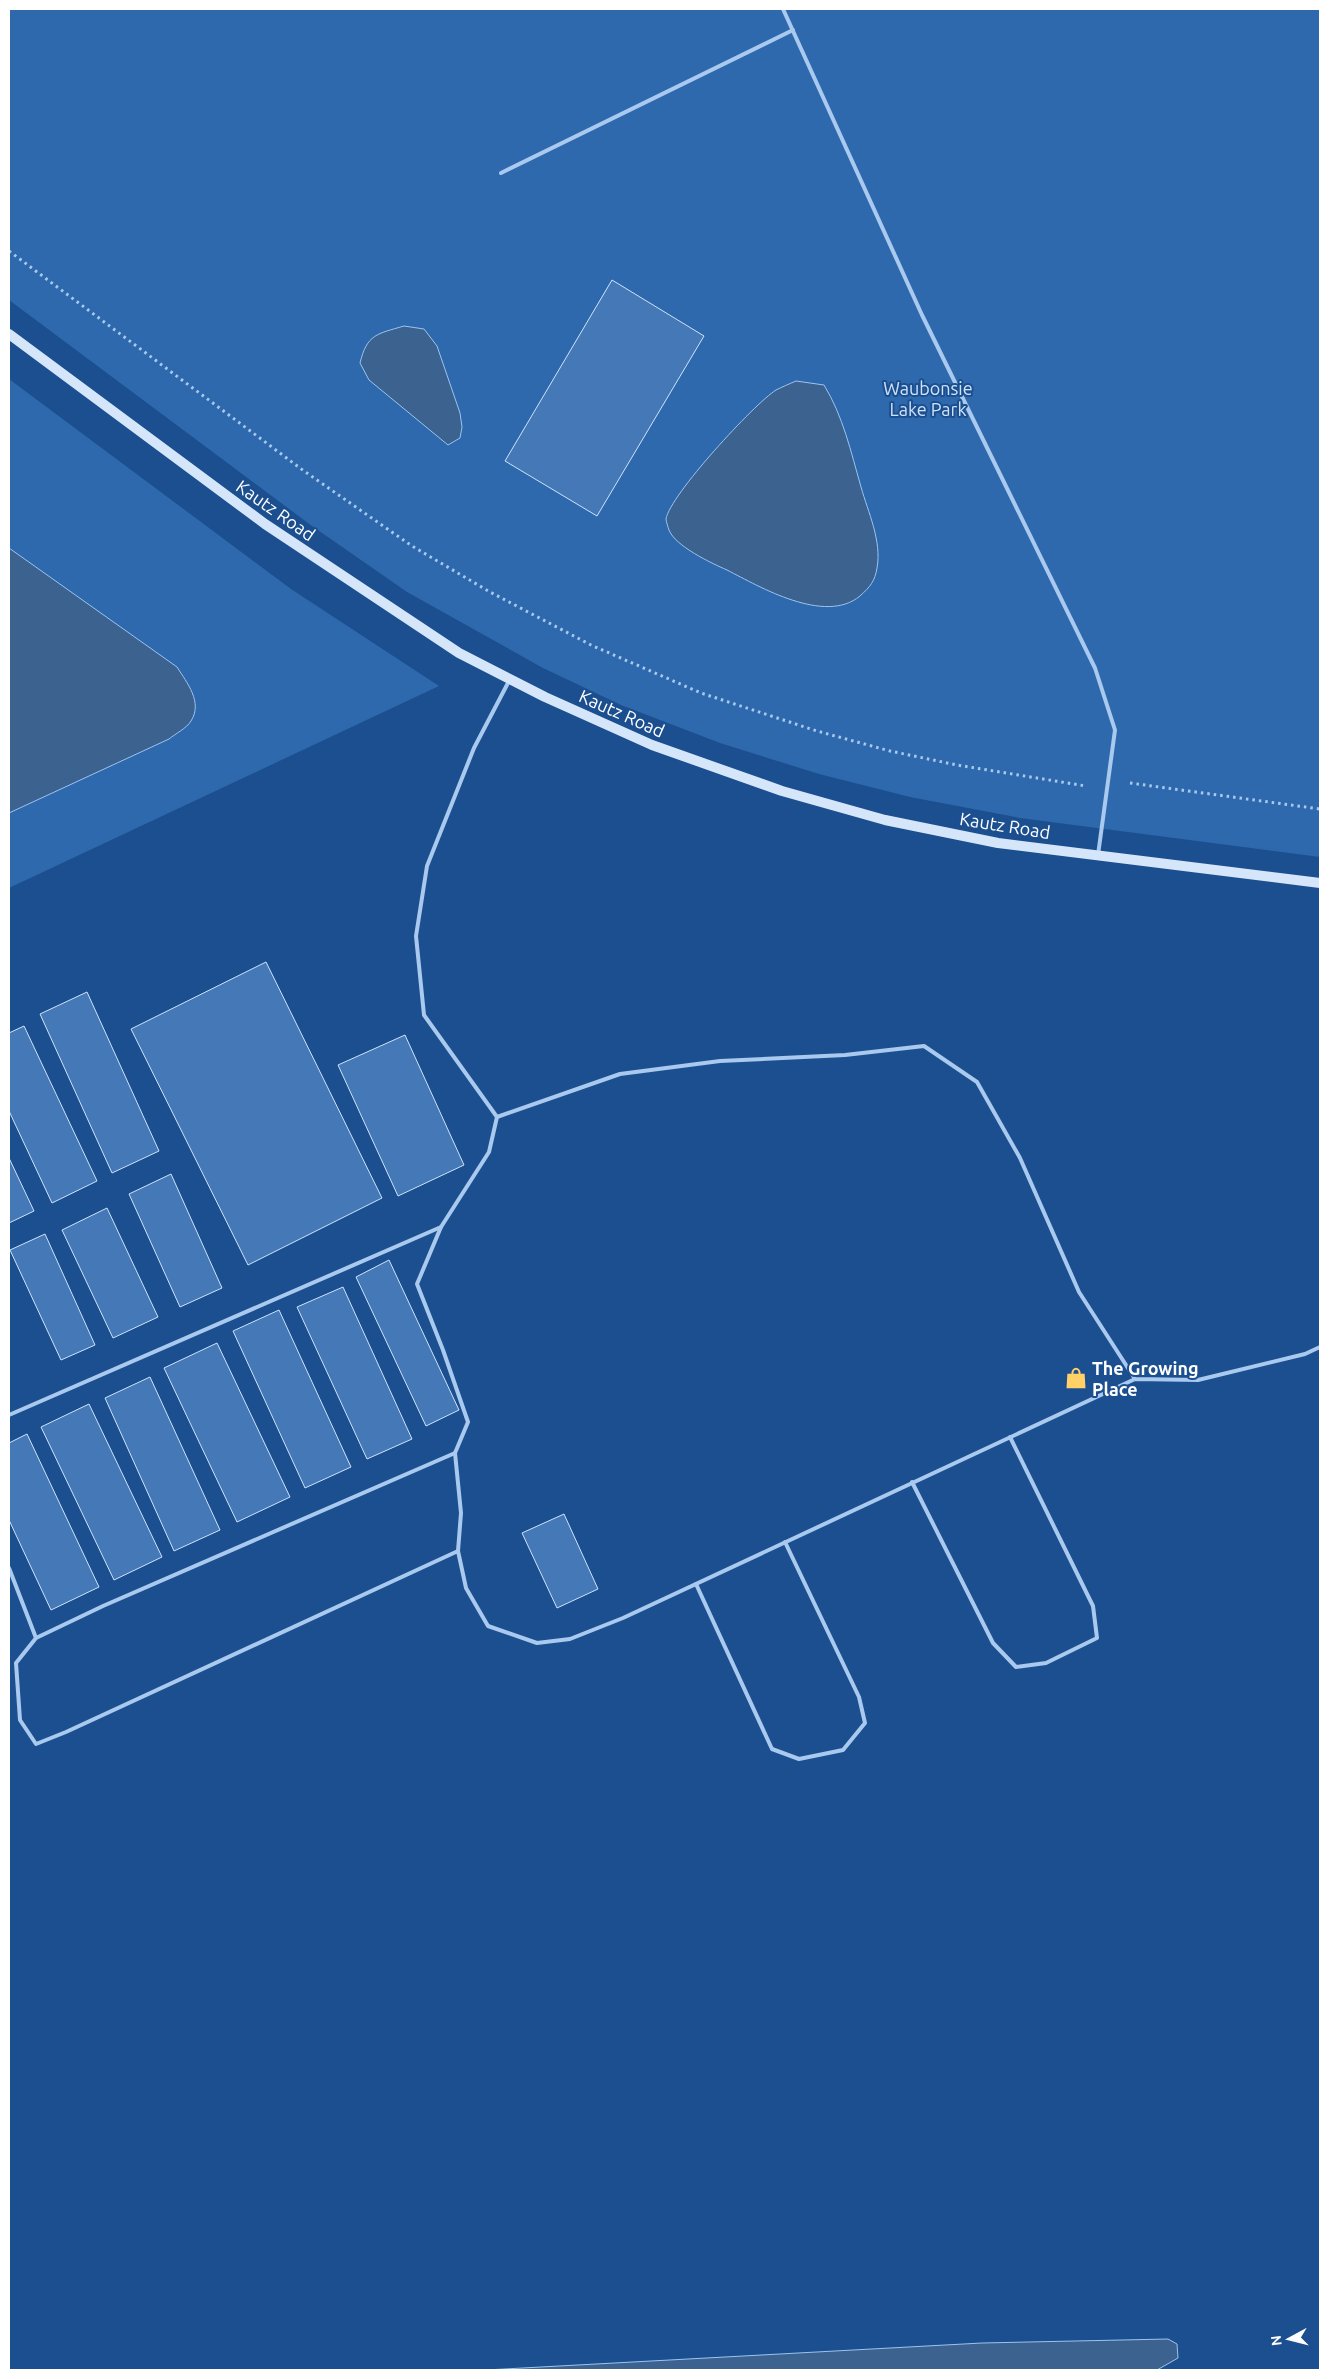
<svg xmlns="http://www.w3.org/2000/svg" width="1329" height="2379" font-family="Ubuntu,sans-serif">
  <style>
    .green { fill: #2e69ad }
    .water { fill: #3c6290; stroke: #9cc4f0 }
    .building { fill: #4478b7; stroke: #cfe3fa }
    .lines { fill: none; stroke-linecap: round; stroke-linejoin: round }
    .path { stroke: #a9c9ee; stroke-width: 3; stroke-dasharray: 2.5 4; stroke-linecap: butt }
    .lane { stroke: #a9c9ee; stroke-width: 4 }
    .secondary { stroke: #d6e6fa; stroke-width: 10 }
    .labels { text-anchor: middle; dominant-baseline: central; stroke-width: 4; stroke-linejoin: round; paint-order: stroke }
    .park-label { font-size: 18px; fill: #cfe3fa; stroke: #1b4f8f }
    .street-label { font-size: 18px; fill: #fff; stroke: #1b4f8f }
    .poi-label { font-size: 18px; font-weight: bold; fill: #fff; stroke: #1b4f8f; text-anchor: start }
  </style>
  <rect width="100%" height="100%" fill="#1b4f8f"/>
  <g class="green">
    <polygon points="9,9 1320,9 1320,857 1020,818 910,797 819,774 720,743 621,705 543,668 407,592 312,526 9,300"/>
    <polygon points="9,379 291,589 439,686 9,888"/>
  </g>
  <g class="water">
    <path d="M 404,326 L 424,329 L 437,346 L 460,413 L 462,427 L 460,438 L 448,445 L 369,380 L 360,363 C 367,334 377,334 404,326 Z"/>
    <path d="M 796,381 L 824,385 C 843,416 851,452 861,487 C 868,512 882,541 877,568 C 875,581 870,587 860,596 C 825,625 760,587 727,570 C 711,563 675,546 669,530 C 668,527 666,521 666,519 C 670,495 754,404 776,390 C 782,387 789,384 796,381 Z"/>
    <path d="M 9,548 L 177,667 C 187,683 203,702 191,721 C 187,728 175,734 169,739 L 9,813 Z"/>
    <polygon points="1168,2339 1177,2344 1178,2358 1157,2370 486,2370 982,2343"/>
  </g>
  <g class="building">
    <polygon points="612,280 704,336 597,516 505,461"/>
    <polygon points="266,962 382,1198 248,1265 131,1029"/>
    <polygon points="87,992 159,1151 112,1173 40,1014"/>
    <polygon points="24,1026 97,1181 52,1203 9,1111 9,1033"/>
    <polygon points="405,1035 464,1165 398,1196 338,1065"/>
    <polygon points="9,1158 34,1211 9,1223"/>
    <polygon points="171,1174 222,1288 180,1307 129,1194"/>
    <polygon points="107,1208 158,1317 113,1338 62,1230"/>
    <polygon points="45,1234 95,1345 61,1360 10,1250"/>
    <polygon points="389,1260 459,1410 426,1426 356,1277"/>
    <polygon points="343,1287 412,1439 367,1459 297,1307"/>
    <polygon points="279,1310 351,1467 305,1488 233,1331"/>
    <polygon points="217,1343 290,1497 237,1522 164,1368"/>
    <polygon points="150,1377 220,1530 174,1551 105,1398"/>
    <polygon points="89,1404 162,1557 114,1580 41,1427"/>
    <polygon points="27,1434 99,1587 51,1610 9,1520 9,1443"/>
    <polygon points="564,1514 598,1589 557,1608 522,1533"/>
  </g>
  <g class="lines">
    <g class="path">
      <polyline points="9,251 304,471 412,546 490,592 591,645 701,693 817,731 890,751 957,765 1086,786"/>
      <polyline points="1130,783 1320,809"/>
    </g>
    <g class="lane">
      <polyline points="783,9 922,315 1095,668 1115,730 1098,855"/>
      <polyline points="501,173 793,30"/>
      <polyline points="497,1117 424,1015 416,936 427,866 474,748 509,681"/>
      <polyline points="1135,1379 1079,1292 1020,1158 977,1082 924,1046 845,1055 720,1061 620,1074 497,1117 489,1152 441,1227 417,1284 443,1350 468,1422 455,1453 103,1606 36,1638 16,1663 20,1720 36,1744 66,1732 458,1551 466,1588 488,1626 537,1643 570,1639 623,1618 1135,1379 1198,1380 1305,1354 1320,1347"/>
      <polyline points="9,1415 441,1227"/>
      <polyline points="455,1453 461,1513 458,1551"/>
      <polyline points="912,1482 993,1643 1016,1667 1046,1663 1097,1638 1093,1606 1010,1437"/>
      <polyline points="9,1568 36,1638"/>
      <polyline points="696,1584 772,1749 799,1759 843,1750 865,1723 859,1697 785,1542"/>
    </g>
    <polyline class="secondary" points="9,334 265,524 459,653 545,697 652,745 782,791 885,820 998,843 1320,883"/>
  </g>
  <defs>
    <g id="shop-bare" transform="scale(1.725)"><path d="M-5-2.5h2.3a2.7 3.5 0 0 1 5.4 0H5L5.5 6h-11ZM-1.5-2.5h3a1.5 2.3 0 0 0-3 0Z" fill="#ffd166" stroke="#1b4f8f" stroke-width="2.5" paint-order="stroke"/></g>
  </defs>
  <g fill-rule="evenodd">
    <use href="#shop-bare" x="1076" y="1378"/>
  </g>
  <g class="labels">
    <g class="park-label">
      <text x="928" y="388">Waubonsie<tspan x="928" dy="21">Lake Park</tspan></text>
    </g>
    <g class="street-label">
      <text transform="translate(276 510) rotate(35)">Kautz Road</text>
      <text transform="translate(622 713) rotate(24)">Kautz Road</text>
      <text transform="translate(1005 825) rotate(9)">Kautz Road</text>
    </g>
    <g class="poi-label">
      <text x="1092" y="1368">The Growing<tspan x="1092" dy="21">Place</tspan></text>
    </g>
  </g>
  <rect width="1329" height="2379" fill="none" stroke="#ffffff" stroke-width="20"/>
  <g transform="translate(1289 2339) rotate(263)" stroke="#1b4f8f" stroke-width="4" paint-order="stroke">
  <path d="M0-4L9 19L0 12L-9 19Z" fill="#ffffff"/>
  <text y="-8" font-size="14" font-weight="bold" text-anchor="middle" fill="#ffffff">N</text>
  </g>
</svg>
